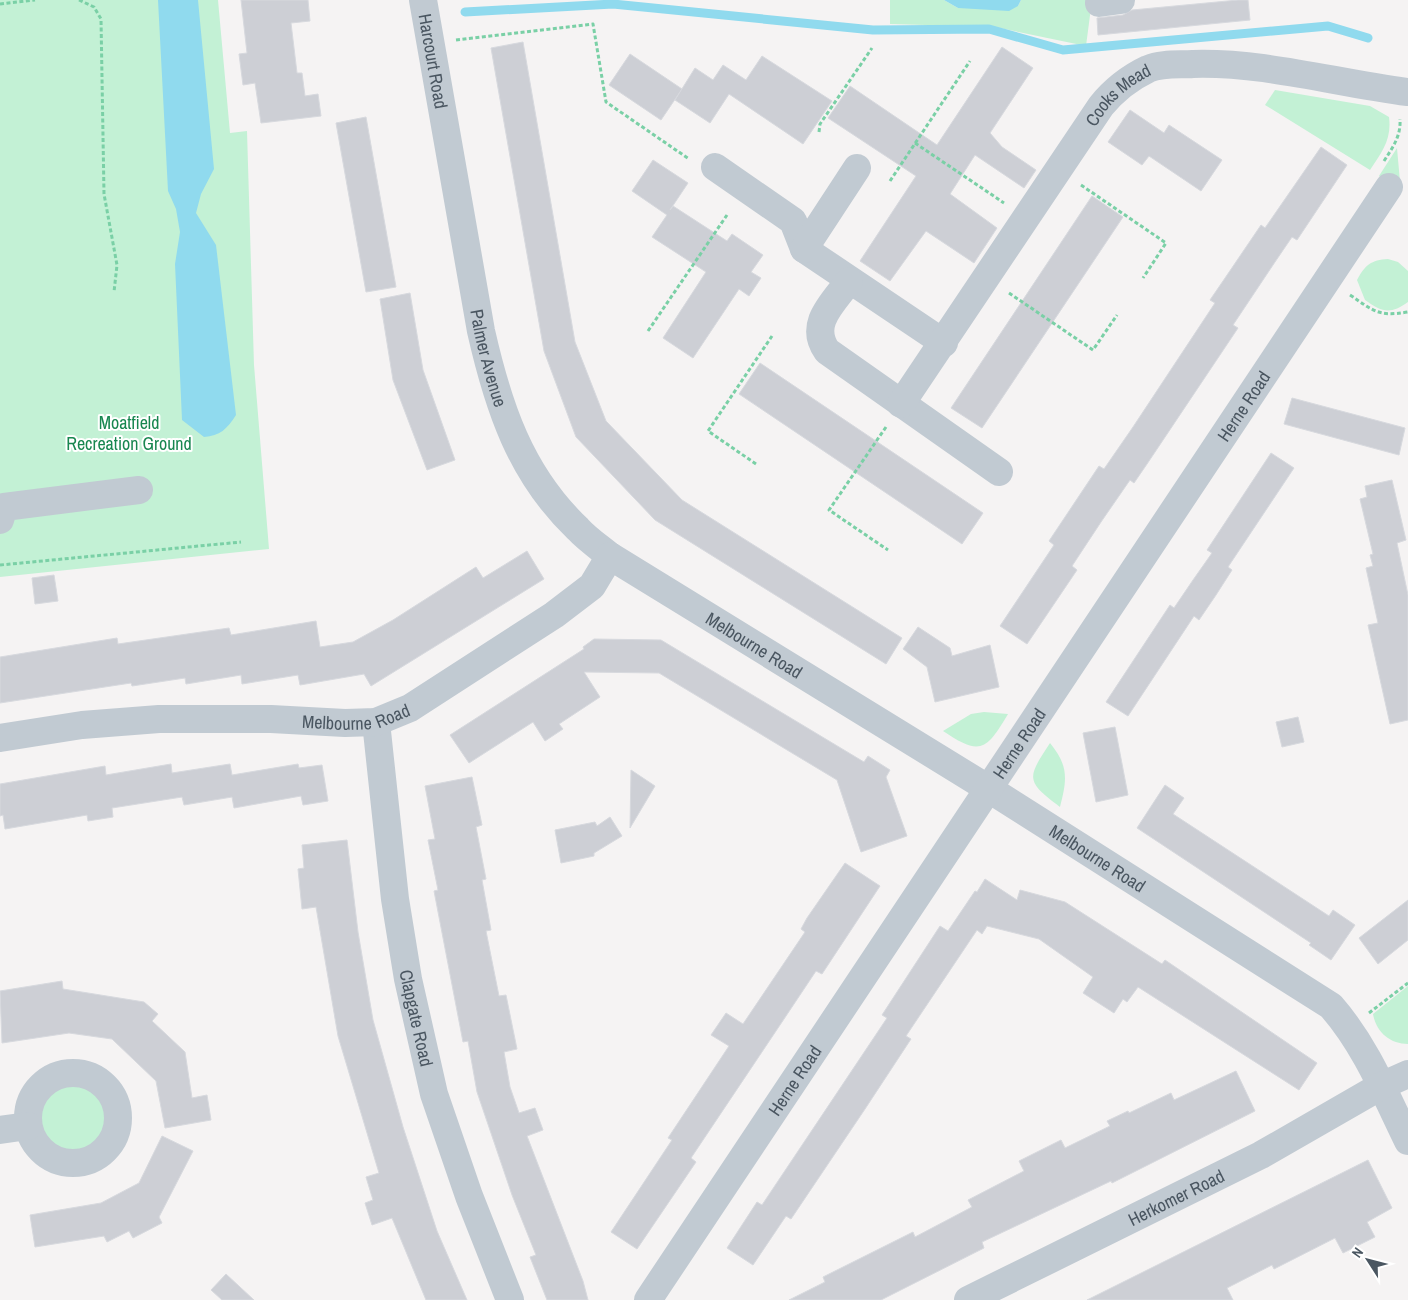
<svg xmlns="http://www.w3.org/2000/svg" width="1408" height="1300" font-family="'Archivo Narrow',sans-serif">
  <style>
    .green { fill: #c3f1d5 }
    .water { fill: #90daee }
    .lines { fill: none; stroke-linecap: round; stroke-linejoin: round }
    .stream { stroke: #90daee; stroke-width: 9 }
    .building { fill: #cdcfd5; stroke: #d7d9de }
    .path { stroke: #7ad0a6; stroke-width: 3; stroke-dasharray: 4 2.5; stroke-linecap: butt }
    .minor { stroke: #c1cad2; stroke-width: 28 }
    .labels { text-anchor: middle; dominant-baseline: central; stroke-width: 4; stroke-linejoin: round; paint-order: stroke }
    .street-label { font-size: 18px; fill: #4a5661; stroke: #fff }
    .park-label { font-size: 18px; fill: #17864f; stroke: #fff }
  </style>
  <rect width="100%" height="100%" fill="#f5f3f3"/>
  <g class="green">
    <polygon points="0,0 218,0 230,133 247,131 254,365 269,549 0,577"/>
    <polygon points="890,0 944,0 958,8 1018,6 1021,0 1092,0 1086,46 995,27 890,24"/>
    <path d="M 1275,90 L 1370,106 L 1389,117 C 1392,139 1382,152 1370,170 L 1265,105 Z"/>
    <polygon points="1397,148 1401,193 1379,176"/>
    <path d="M 1388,259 L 1398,262 L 1408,271 L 1408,302 C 1390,315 1382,312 1365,300 L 1357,280 C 1365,265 1371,260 1388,259 Z"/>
    <path d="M 984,712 L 1008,714 C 986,751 980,756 943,731 L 971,714 Z"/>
    <path d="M 1050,743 C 1069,766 1067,780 1060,807 C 1025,781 1027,778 1050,743 Z"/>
    <path d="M 1408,986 L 1408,1044 C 1390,1044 1376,1032 1373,1014 Z"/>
    <circle cx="72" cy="1117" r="35"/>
  </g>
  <g class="water">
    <path d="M 158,0 L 198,0 L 214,169 L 201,194 L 196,213 L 216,245 L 236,415 C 227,429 220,436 204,437 L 182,420 L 175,264 L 180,232 L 176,209 L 168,191 Z"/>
    <polygon points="944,0 1021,0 1018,6 1009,11 958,8"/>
  </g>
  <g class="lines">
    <polyline class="stream" points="465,12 613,4 873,30 989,29 1063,50 1328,26 1368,38"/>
  </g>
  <g class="building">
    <polygon points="241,0 308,0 310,21 291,23 297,73 302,73 305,96 318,94 321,116 261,123 255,83 243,85 239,54 247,53"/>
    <polygon points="1238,0 1248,0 1250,20 1098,35 1097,18 1123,15 1132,10"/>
    <polygon points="523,42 575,342 606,421 682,500 902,638 886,664 655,520 576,437 544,351 491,48"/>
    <polygon points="1002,47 1033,68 990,133 1002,147 1036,170 1024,188 975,155 950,194 997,228 974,263 926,231 890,281 860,261 916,176 828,118 850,86 937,145"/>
    <polygon points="630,54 682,89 661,120 609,85"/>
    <polygon points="762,56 832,101 803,144 729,94 710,123 675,100 695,68 713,80 723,65 746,80"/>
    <polygon points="1130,110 1164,133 1169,125 1222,160 1201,191 1149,156 1142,165 1108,142"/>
    <polygon points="366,117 396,287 366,292 336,123"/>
    <polygon points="1321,147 1347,165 1297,240 1292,237 1275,262 1233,325 1238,328 1147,464 1134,483 1130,480 1101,522 1072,566 1077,570 1027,644 1000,626 1054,545 1049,541 1099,466 1104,469 1133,427 1215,303 1210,300 1223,281 1261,225 1265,228"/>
    <polygon points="653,160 688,183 670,210 673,206 727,241 732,234 763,255 751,272 761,278 749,296 739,289 693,358 663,338 706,272 652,237 667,215 632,191"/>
    <polygon points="1092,196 1123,217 982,428 951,408"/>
    <polygon points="410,293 423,370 455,460 427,470 393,380 380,299"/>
    <polygon points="760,363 983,513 962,544 739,394"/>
    <polygon points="1292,398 1405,428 1399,455 1284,424"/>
    <polygon points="1271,453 1294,468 1228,567 1232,570 1216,595 1199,620 1194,616 1128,716 1106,702 1170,605 1174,608 1193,580 1212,553 1207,550"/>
    <polygon points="1392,480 1406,540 1397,543 1408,595 1408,720 1390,724 1368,625 1378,623 1366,568 1373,566 1370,555 1373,554 1360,499 1367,497 1365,486"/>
    <polygon points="527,551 544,579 371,686 364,674 300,685 298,675 242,684 241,675 186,684 185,678 132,686 131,683 0,703 0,657 117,638 118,644 229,628 231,635 316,621 320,647 353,642 393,620 476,567 483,578"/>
    <polygon points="54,575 58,601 35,604 32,578"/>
    <polygon points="918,627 950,648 952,656 990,645 999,687 935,702 927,667 903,649"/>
    <polygon points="594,639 661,640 864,762 868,756 890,770 886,777 907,836 861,852 837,780 659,673 584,672 600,697 559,724 563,729 545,741 533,722 469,763 450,735 584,649 583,647"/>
    <polygon points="1298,717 1304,742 1282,747 1276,722"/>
    <polygon points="1115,727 1128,795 1096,802 1083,733"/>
    <polygon points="171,764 172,773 230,764 232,775 298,764 299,768 322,765 328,801 303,805 301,796 234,808 232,797 184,805 182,797 112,808 113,817 88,821 87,815 5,829 3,815 0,816 0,784 105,766 106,775"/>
    <polygon points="631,770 655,786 630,828"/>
    <polygon points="472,777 482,825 476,827 486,879 482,880 491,930 486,931 499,996 506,995 517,1049 504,1052 510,1087 519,1113 535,1108 543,1130 527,1136 583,1281 588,1300 547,1300 530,1257 536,1255 512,1195 477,1092 468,1041 463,1042 434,891 438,890 428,840 435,839 425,786"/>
    <polygon points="1165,785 1184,798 1173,814 1329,916 1333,910 1355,925 1331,960 1309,945 1311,943 1137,828"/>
    <polygon points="610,817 622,836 594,853 594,856 561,863 555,830 595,822 597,826"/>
    <polygon points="347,840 358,932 373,1020 403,1127 437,1231 467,1300 426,1300 392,1218 372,1225 365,1203 373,1200 366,1177 379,1173 338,1036 316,907 302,909 298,869 304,868 302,845"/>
    <polygon points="845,863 880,886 822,974 816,971 784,1019 691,1158 696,1162 637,1249 611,1232 672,1140 668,1138 729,1046 711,1035 726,1013 743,1024 805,932 801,929 807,918"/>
    <polygon points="985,879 1017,900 1020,890 1065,902 1162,964 1165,960 1317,1063 1299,1090 1138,987 1127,1002 1123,999 1114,1013 1083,993 1093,977 1039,939 987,926 982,934 977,930 906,1036 911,1039 865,1109 791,1219 786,1216 753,1265 727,1248 757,1202 762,1205 887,1018 882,1015 940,926 948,931 975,891 977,892"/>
    <polygon points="1408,900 1408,940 1378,964 1359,938"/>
    <polygon points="62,981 63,989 144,1002 158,1014 152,1021 185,1052 192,1098 207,1095 211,1120 165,1128 156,1081 112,1039 69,1033 2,1043 0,991"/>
    <polygon points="1236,1071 1255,1111 1112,1183 1111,1181 982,1242 984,1248 881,1300 789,1300 825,1282 823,1277 913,1232 915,1237 972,1207 968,1200 1024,1171 1019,1161 1061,1140 1065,1148 1110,1126 1107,1121 1128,1111 1129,1113 1171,1093 1174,1100"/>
    <polygon points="162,1136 193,1151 159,1217 162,1223 133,1238 129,1231 107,1242 104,1236 35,1247 30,1215 101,1203 139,1183"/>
    <polygon points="1368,1160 1392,1208 1367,1222 1375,1237 1343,1253 1335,1238 1274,1269 1272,1265 1227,1288 1233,1300 1087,1300"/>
    <polygon points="226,1274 254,1300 222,1300 211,1290"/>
  </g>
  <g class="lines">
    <g class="path">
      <polyline points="79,0 94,7 101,19 104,194 117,265 114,292"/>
      <polyline points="0,4 35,0"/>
      <polyline points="456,40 593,24 606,102 689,159"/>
      <polyline points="819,132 820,124 872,48"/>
      <polyline points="915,143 1004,203"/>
      <path d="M 1384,161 C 1393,147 1401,136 1400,119"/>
      <polyline points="890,181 970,61"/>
      <polyline points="1081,185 1166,243 1143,278"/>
      <polyline points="1009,293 1093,350 1117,315"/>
      <path d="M 1350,295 C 1374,311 1378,317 1408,312"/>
      <polyline points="648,331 727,215"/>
      <polyline points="886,427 829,510 888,550"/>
      <polyline points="756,464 708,431 772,336"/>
      <polyline points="0,565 241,542"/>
      <polyline points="1369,1013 1408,983"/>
    </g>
    <g class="minor">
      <path id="s1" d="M 423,0 L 481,331 C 498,406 520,474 578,529 C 587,539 599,547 610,556"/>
      <polyline points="1099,3 1121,0"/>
      <polyline points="715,167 793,221 804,249 944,343"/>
      <polyline points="804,249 857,168"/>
      <path d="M 849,281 C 833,303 808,324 827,351 L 999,472"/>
      <path id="s2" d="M 901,404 L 1101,106 C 1114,90 1129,78 1148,69 C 1162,63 1179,65 1193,64 C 1266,62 1336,83 1408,92"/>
      <polyline points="0,520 4,507 139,490"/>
      <path id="s3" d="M 376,722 L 395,899 L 408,979 L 434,1094 L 469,1196 L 510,1300"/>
      <path id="s4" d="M 0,738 L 82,725 L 159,719 L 271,719 L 345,723 L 376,722 L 410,708 L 554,615 L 592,586 L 610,556 L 989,789 L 1331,1006 C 1366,1046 1385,1094 1408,1141"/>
      <circle cx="73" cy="1118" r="45"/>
      <polyline points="0,1130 28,1126"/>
      <path id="s5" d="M 648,1300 L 1389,187"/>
      <path id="s6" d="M 968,1300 L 1261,1155 L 1381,1086 L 1408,1074"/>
    </g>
  </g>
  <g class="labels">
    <g class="street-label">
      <text stroke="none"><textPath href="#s1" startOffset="62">Harcourt Road</textPath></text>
      <text stroke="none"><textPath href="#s2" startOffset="379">Cooks Mead</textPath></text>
      <text stroke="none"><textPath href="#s1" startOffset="364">Palmer Avenue</textPath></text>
      <text stroke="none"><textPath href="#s5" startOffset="1074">Herne Road</textPath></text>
      <text stroke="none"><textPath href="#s4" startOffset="838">Melbourne Road</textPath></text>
      <text stroke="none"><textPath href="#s4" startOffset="358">Melbourne Road</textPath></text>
      <text stroke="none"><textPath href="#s5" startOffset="669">Herne Road</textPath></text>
      <text stroke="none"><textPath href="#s4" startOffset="1242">Melbourne Road</textPath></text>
      <text stroke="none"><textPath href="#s3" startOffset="299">Clapgate Road</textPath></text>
      <text stroke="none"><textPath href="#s5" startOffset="264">Herne Road</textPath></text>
      <text stroke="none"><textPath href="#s6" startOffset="232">Herkomer Road</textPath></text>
    </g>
    <g class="park-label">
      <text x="129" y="422">Moatfield<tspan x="129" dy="21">Recreation Ground</tspan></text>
    </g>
  </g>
  <g transform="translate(1368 1260) rotate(306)" stroke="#ffffff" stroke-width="4" paint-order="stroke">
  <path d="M0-4L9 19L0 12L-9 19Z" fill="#4a5661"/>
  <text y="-8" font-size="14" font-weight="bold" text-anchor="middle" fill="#4a5661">N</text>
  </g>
</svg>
